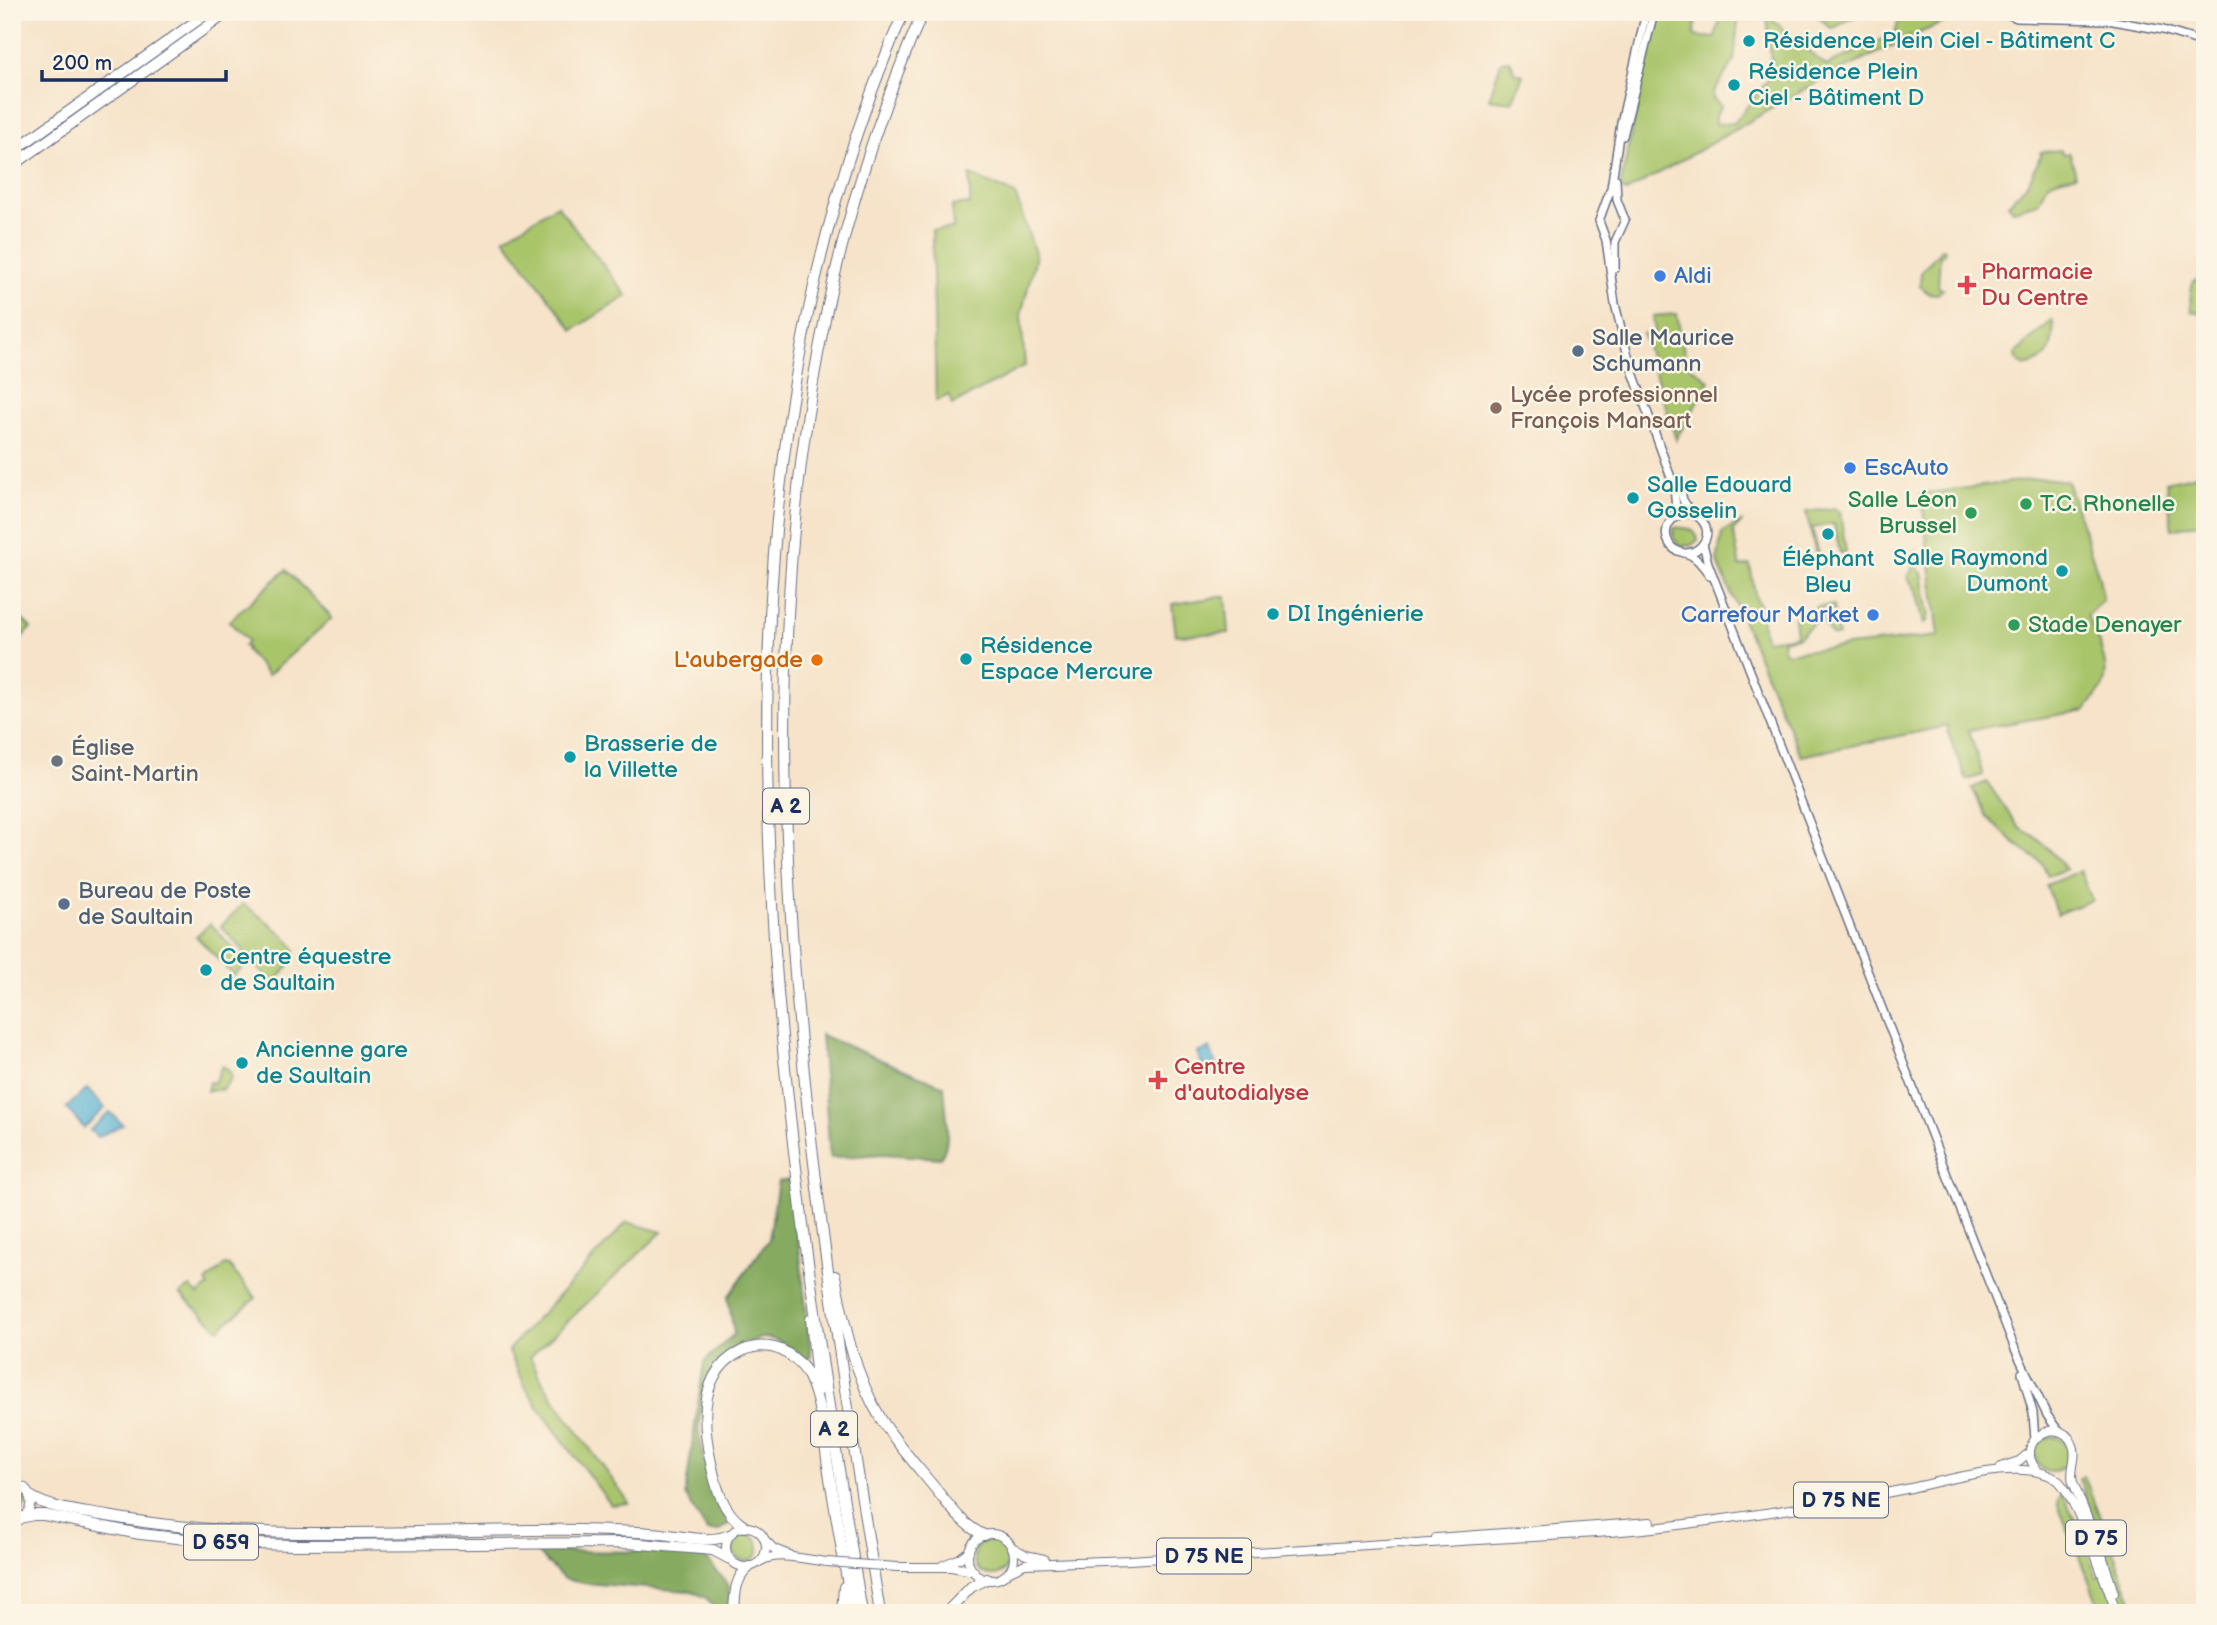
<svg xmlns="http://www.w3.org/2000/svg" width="2217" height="1625" font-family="'Balsamiq Sans',sans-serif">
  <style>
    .green { fill: #a9c56b; stroke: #627a64; stroke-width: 2 }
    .forest { fill: #86aa5f; stroke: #506c5e; stroke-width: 2 }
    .water { fill: #53b0d1; stroke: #377098; stroke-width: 2 }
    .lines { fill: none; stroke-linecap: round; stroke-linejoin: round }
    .secondary-casing { stroke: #686e83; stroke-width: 10 }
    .primary-casing { stroke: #686e83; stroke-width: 10 }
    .highway-casing { stroke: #686e83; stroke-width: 12 }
    .secondary { stroke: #fff; stroke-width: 7 }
    .primary { stroke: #fff; stroke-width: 8 }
    .highway { stroke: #fff; stroke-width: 10 }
    .primary-bridge-casing { stroke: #686e83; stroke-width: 10; stroke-linecap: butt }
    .primary-bridge { stroke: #fff; stroke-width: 8 }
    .culture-dot { fill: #0f9aa8; stroke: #fcf5e5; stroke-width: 2.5 }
    .shop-dot { fill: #3f7fe0; stroke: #fcf5e5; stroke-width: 2.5 }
    .health-dot { fill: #e0444e; stroke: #fcf5e5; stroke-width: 2.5 }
    .service-dot { fill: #5c6f8a; stroke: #fcf5e5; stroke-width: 2.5 }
    .education-dot { fill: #8d6e63; stroke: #fcf5e5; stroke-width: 2.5 }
    .leisure-dot { fill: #2e9e5b; stroke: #fcf5e5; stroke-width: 2.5 }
    .food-dot { fill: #e8710a; stroke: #fcf5e5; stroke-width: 2.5 }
    .worship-dot { fill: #6b7280; stroke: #fcf5e5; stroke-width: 2.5 }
    .labels { text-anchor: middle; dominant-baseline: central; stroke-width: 5; stroke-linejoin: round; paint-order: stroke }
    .shield { fill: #fcf5e5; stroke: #5e6a86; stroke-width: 2 }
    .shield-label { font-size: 21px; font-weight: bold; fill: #1b2f5e }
    .culture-label { font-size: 23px; fill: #0d838f; stroke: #fcf5e5; text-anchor: start }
    .health-label { font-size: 23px; fill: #be3a42; stroke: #fcf5e5; text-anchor: start }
    .shop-label { font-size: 23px; fill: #366cbe; stroke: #fcf5e5; text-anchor: start }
    .service-label { font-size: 23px; fill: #4e5e75; stroke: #fcf5e5; text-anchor: start }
    .education-label { font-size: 23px; fill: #785e54; stroke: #fcf5e5; text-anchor: start }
    .leisure-label { font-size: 23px; fill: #27864d; stroke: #fcf5e5; text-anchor: start }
    .food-label { font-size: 23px; fill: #c56008; stroke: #fcf5e5; text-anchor: end }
    .worship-label { font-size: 23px; fill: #5b616d; stroke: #fcf5e5; text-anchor: start }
  </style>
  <rect width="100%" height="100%" fill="#fcf5e5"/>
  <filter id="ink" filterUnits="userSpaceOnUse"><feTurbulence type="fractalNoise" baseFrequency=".0143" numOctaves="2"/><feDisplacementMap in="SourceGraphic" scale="14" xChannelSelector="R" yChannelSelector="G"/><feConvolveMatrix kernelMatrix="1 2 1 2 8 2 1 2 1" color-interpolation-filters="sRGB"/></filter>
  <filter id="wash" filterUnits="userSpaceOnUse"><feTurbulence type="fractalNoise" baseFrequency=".00686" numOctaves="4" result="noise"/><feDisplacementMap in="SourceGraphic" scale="28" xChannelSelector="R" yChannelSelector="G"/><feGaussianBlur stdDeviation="1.57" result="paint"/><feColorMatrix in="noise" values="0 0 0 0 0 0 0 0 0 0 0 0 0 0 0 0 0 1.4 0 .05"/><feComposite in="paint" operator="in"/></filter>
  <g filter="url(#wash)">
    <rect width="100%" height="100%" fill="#f6e3c9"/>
    <g class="green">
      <polygon points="1656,12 1697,12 1694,36 1715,38 1722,12 1756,12 1755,19 1738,21 1734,61 1713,93 1713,99 1721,106 1715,116 1715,124 1734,123 1772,75 1767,15 1826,66 1895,33 1900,15 1894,12 1939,12 1959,16 1910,37 1818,82 1626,192 1620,188"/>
      <polygon points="1813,12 1863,12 1832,29"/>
      <polygon points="1504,60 1510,61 1515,72 1523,75 1512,102 1489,99 1501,62"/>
      <path d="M 2061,150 L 2062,154 L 2070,153 L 2076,175 C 2051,181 2048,178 2038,203 L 2013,210 L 2008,204 C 2026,187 2034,177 2041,152 Z"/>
      <polygon points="970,175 1015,194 1036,256 1021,315 1025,366 952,405 949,395 936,401 932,230 953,229 952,206 970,204"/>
      <polygon points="557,205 627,296 573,330 504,238"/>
      <polygon points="1942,248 1945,249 1944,254 1940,255 1938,288 1943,289 1937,294 1928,293 1920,286 1921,272"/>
      <path d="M 2198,280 L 2205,281 L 2205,313 L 2191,311 C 2190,302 2190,289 2194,281 Z"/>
      <polygon points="1677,314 1686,363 1710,381 1676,439 1643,334 1655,332 1653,316"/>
      <path d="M 2052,320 L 2054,325 C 2051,350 2052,360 2024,366 L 2016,359 L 2015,354 Z"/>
      <polygon points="2205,473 2205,522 2172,529 2166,482"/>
      <path d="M 2043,478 L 2067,481 L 2099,577 L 2103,600 L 2087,615 C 2095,635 2112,664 2103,686 C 2099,694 2091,702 2086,710 L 1969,730 L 1983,775 L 1967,780 L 1948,733 L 1948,726 L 1801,756 L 1717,561 L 1722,533 L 1743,521 L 1733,531 L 1740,567 L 1750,565 L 1756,600 L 1759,603 L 1765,640 L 1796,636 L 1794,618 L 1817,615 L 1816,607 L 1833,605 L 1838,636 L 1832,636 L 1820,617 L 1798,637 L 1782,640 L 1784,653 L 1939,636 L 1921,494 Z"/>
      <polygon points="1835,508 1840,512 1846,552 1840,553 1834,524 1812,528 1818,552 1821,557 1817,558 1806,512"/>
      <path d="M 1674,528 C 1685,527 1696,529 1698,540 L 1690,546 L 1679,545 L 1673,537 Z"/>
      <path d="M 1916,552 L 1919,571 L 1922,573 L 1929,614 L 1927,621 L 1924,624 L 1916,590 L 1907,577 C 1915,570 1912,561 1916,552 Z"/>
      <polygon points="286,570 332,618 268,675 246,650 247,648 244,646 248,641 229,621"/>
      <polygon points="1226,596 1229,633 1176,635 1172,604"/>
      <polygon points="12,609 31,628 12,647"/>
      <polygon points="1987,782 2019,828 2034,836 2049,849 2066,869 2048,876 2042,863 2013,842 1987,817 1972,788"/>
      <polygon points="2080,871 2092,900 2057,914 2046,885"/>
      <path d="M 243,904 C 254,912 295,939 295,952 C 294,962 280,976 273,984 L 221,926 Z"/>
      <polygon points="210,924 247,963 234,976 196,936"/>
      <polygon points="222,1066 228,1069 232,1077 223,1089 207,1091 209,1082 214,1083"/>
      <polygon points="627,1222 662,1232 530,1357 545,1386 629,1503 611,1505 541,1411 526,1388 508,1350"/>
      <polygon points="225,1265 229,1266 256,1298 219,1329 180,1294 190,1287 198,1295 209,1286 206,1282"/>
      <circle cx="2052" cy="1454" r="17"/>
      <polygon points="2084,1476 2137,1613 2102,1613 2057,1503 2061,1493 2073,1515 2097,1577 2113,1572 2079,1479"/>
      <polygon points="12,1487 21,1491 26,1501 22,1512 12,1517"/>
      <circle cx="746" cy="1548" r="13"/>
      <circle cx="992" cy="1557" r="18"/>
    </g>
    <g class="forest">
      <path d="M 821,1035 L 944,1086 C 945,1106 953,1143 940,1158 L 882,1154 L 830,1158 Z"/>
      <path d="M 790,1180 L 801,1262 L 811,1356 L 807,1361 C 794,1351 782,1339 765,1338 C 751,1338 719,1361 711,1372 C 708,1378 698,1424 699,1430 C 703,1463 714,1493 731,1522 L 719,1531 L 707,1531 L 685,1495 L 704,1362 L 734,1334 L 728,1297 L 769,1239 L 778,1181 Z"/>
      <path d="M 535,1551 L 666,1552 L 706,1558 L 729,1586 L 729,1613 L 717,1613 C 711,1598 703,1595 688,1591 L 583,1583 L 564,1579 Z"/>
    </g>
    <g class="water">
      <polygon points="1210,1048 1218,1071 1206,1075 1197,1053"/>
      <polygon points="87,1089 105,1108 84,1128 66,1108"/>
      <polygon points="110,1112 123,1125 97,1137 90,1130"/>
    </g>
  </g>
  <g filter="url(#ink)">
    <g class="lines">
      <g class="secondary-casing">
        <g id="secondary">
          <polyline points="1646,12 1621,123 1611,188 1599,221 1606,240 1615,304 1630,364 1674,486 1676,509 1673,518"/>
          <polyline points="2002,12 2017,18 2108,20 2163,30 2205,43"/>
          <polyline points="1623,136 1654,12"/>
          <polyline points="1615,268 1615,242 1625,220 1617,200 1616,179"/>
          <polyline points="1678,479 1683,500 1692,514"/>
          <polyline points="1703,544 1708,563 2015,1349 2047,1415 2059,1432"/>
          <path d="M 1686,553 C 1701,552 1713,536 1703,522 C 1689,502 1657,521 1669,543 C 1674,553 1683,551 1692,556 C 1700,561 1705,569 1710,576"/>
          <polyline points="2022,1373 2033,1413 2035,1440"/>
        </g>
      </g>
      <g class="primary-casing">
        <g id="primary">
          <polyline points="2001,1467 2019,1461 2030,1452"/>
          <path d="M 2038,1471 C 2011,1443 2058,1413 2072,1443 C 2079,1456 2069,1469 2073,1482 L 2101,1552 L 2114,1593"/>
          <path d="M 12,1482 L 25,1488 C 36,1502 30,1518 12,1523"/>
          <circle cx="746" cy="1547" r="20"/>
          <circle cx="991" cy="1557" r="23"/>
          <polyline points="1436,1538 1650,1522"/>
          <polyline points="765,1540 774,1549 789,1555"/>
          <path d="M 1397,1543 L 1417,1544 C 1506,1537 1597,1536 1686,1524 C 1761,1514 1837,1503 1911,1488 C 1950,1480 2021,1457 2056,1479 C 2075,1491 2106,1587 2117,1613"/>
          <polyline points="1012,1547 1026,1555 1044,1559"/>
          <path d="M 761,1561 C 780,1551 807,1560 827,1562"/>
          <polyline points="943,1565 960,1558 969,1551"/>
          <polyline points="897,1567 951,1567 974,1571"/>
          <polyline points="1010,1571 1025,1564 1130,1560 1399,1543"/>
        </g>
      </g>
      <g class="highway-casing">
        <g id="highway">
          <polyline points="12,152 209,12"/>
          <polyline points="12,166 228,12"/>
          <path d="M 835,1276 C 844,1325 855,1376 881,1419 C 896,1443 916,1465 934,1487 C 948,1504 963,1526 984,1535"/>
          <polyline points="811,1319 818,1391"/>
          <path d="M 30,1496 C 49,1509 84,1512 107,1516 C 264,1545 423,1528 582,1530 C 605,1531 628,1531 651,1533 C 673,1534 710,1545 729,1535"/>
          <polyline points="24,1517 33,1515 44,1515 140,1534 223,1543 294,1545 629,1543 713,1550 728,1558"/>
          <path d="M 745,1527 C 722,1513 715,1484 710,1458 C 702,1420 699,1371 742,1351 C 755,1345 770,1345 783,1351 C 794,1357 804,1366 809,1377 C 821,1402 824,1439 828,1466 C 836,1515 844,1564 853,1613"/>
          <path d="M 734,1613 C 735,1595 734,1579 749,1567"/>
          <polyline points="842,1613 844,1587"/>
          <path d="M 862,1613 C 777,1089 682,516 904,12"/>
          <path d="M 880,1613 C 797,1086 698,519 923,12"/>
          <polyline points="946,1613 971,1587 987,1579"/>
        </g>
      </g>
      <use href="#secondary" class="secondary"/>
      <use href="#primary" class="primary"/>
      <use href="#highway" class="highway"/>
      <g class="primary-bridge-casing">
        <polyline id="primary-bridge" points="827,1562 897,1567"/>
      </g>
      <use href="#primary-bridge" class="primary-bridge"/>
    </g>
  </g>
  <g class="culture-dot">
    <circle cx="1749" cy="41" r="7"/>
    <circle cx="1734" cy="85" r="7"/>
    <circle cx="1633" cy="498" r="7"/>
    <circle cx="1828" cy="534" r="7"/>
    <circle cx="2062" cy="571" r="7"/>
    <circle cx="1273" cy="614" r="7"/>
    <circle cx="966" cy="659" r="7"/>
    <circle cx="570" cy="757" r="7"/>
    <circle cx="206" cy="970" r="7"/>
    <circle cx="242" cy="1063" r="7"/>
  </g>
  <g class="shop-dot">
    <circle cx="1660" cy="276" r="7"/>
    <circle cx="1850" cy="468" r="7"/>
    <circle cx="1873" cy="615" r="7"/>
  </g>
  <g class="health-dot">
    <path d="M1963.5 274.5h7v7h7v7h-7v7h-7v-7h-7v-7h7z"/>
    <path d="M1154.5 1069.5h7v7h7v7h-7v7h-7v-7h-7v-7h7z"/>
  </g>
  <g class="service-dot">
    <circle cx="1578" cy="351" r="7"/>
    <circle cx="64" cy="904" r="7"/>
  </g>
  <circle class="education-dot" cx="1496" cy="408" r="7"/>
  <g class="leisure-dot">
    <circle cx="2026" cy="504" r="7"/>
    <circle cx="1971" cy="513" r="7"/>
    <circle cx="2014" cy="625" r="7"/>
  </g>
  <circle class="food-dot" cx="817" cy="660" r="7"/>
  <circle class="worship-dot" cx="57" cy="761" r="7"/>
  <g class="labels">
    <g class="shield">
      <rect x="763" y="788.5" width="46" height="35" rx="5"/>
      <rect x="811" y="1411.5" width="46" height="35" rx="5"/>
      <rect x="1794" y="1482.5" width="94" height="35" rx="5"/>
      <rect x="2066" y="1520.5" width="60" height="35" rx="5"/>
      <rect x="184" y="1524.5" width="74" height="35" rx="5"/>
      <rect x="1157" y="1538.5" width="94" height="35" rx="5"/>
    </g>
    <g class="shield-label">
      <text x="786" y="806">A 2</text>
      <text x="834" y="1429">A 2</text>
      <text x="1841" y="1500">D 75 NE</text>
      <text x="2096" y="1538">D 75</text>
      <text x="221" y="1542">D 659</text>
      <text x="1204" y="1556">D 75 NE</text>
    </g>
    <g class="culture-label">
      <text x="1763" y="41">Résidence Plein Ciel - Bâtiment C</text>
      <text x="1748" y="72">Résidence Plein<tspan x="1748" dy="26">Ciel - Bâtiment D</tspan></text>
      <text x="1647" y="485">Salle Edouard<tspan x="1647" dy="26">Gosselin</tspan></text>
      <text x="2048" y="558" text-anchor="end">Salle Raymond<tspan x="2048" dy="26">Dumont</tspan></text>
      <text x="1828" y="559" text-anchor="middle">Éléphant<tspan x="1828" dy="26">Bleu</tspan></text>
      <text x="1287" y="614">DI Ingénierie</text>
      <text x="980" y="646">Résidence<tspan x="980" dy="26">Espace Mercure</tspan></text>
      <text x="584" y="744">Brasserie de<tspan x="584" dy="26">la Villette</tspan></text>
      <text x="220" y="957">Centre équestre<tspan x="220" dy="26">de Saultain</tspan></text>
      <text x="256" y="1050">Ancienne gare<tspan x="256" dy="26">de Saultain</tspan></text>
    </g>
    <g class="health-label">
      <text x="1981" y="272">Pharmacie<tspan x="1981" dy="26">Du Centre</tspan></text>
      <text x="1174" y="1067">Centre<tspan x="1174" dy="26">d'autodialyse</tspan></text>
    </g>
    <g class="shop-label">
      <text x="1674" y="276">Aldi</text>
      <text x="1864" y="468">EscAuto</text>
      <text x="1859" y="615" text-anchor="end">Carrefour Market</text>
    </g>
    <g class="service-label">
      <text x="1592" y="338">Salle Maurice<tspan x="1592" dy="26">Schumann</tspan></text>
      <text x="78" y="891">Bureau de Poste<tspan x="78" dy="26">de Saultain</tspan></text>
    </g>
    <g class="education-label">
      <text x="1510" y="395">Lycée professionnel<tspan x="1510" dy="26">François Mansart</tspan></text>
    </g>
    <g class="leisure-label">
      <text x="1957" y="500" text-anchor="end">Salle Léon<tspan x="1957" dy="26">Brussel</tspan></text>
      <text x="2040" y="504">T.C. Rhonelle</text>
      <text x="2028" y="625">Stade Denayer</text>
    </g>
    <g class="food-label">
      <text x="803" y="660">L'aubergade</text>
    </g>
    <g class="worship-label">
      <text x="71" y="748">Église<tspan x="71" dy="26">Saint-Martin</tspan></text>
    </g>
  </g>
  <rect width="2217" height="1625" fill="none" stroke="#fcf5e5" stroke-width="42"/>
  <path d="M42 70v10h184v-10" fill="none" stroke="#1b2f5e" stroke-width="3.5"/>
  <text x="52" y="70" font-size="21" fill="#1b2f5e" stroke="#fcf5e5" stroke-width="5" paint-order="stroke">200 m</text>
</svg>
